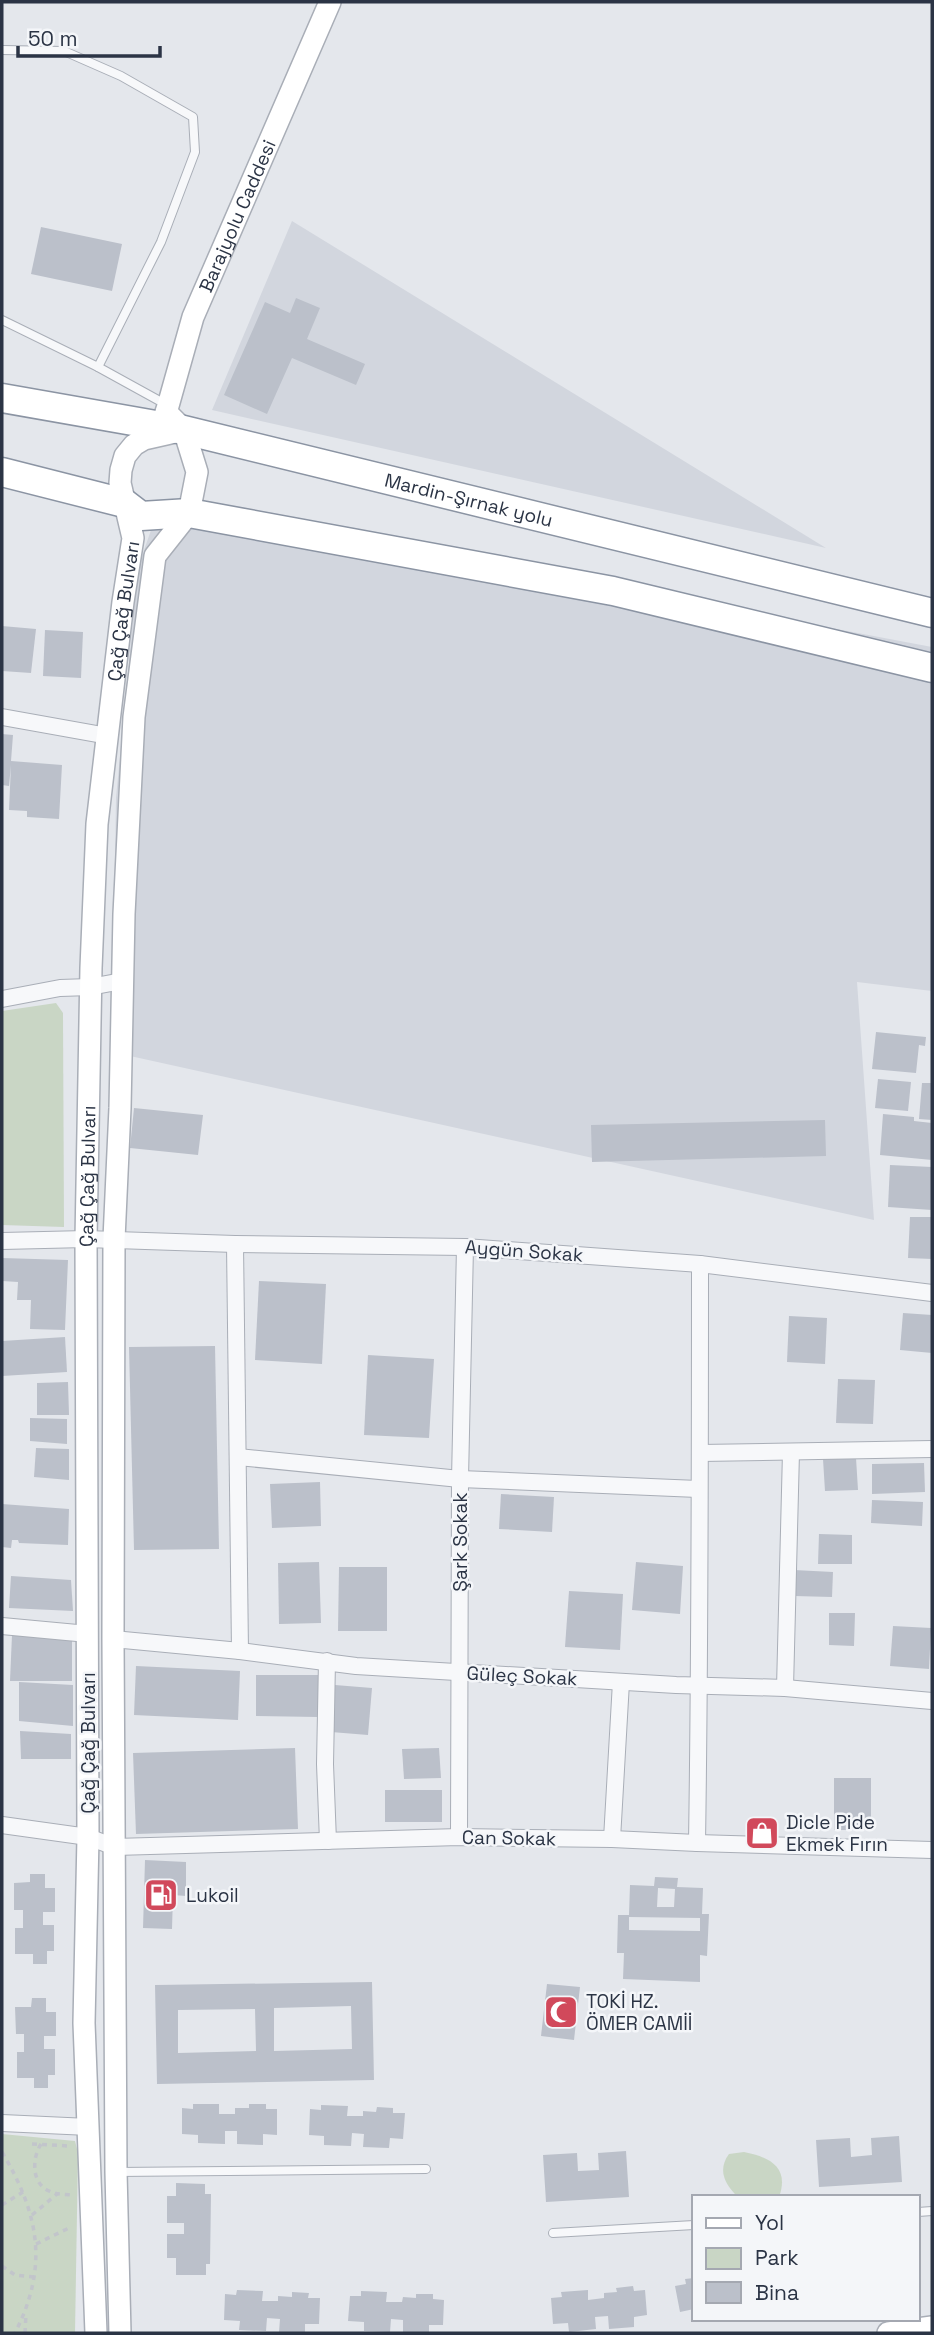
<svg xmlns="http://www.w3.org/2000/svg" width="934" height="2335" font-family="'Space Grotesk',sans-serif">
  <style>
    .built { fill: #d2d6de }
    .green { fill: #c9d6c5 }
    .building { fill: #bbc0ca; fill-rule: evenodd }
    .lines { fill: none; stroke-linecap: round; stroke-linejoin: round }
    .lane-casing { stroke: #a9aeb7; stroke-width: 10 }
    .street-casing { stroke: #a9aeb7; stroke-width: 18 }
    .secondary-casing { stroke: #a9aeb7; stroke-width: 24 }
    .highway-casing { stroke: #8b94a3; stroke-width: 31 }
    .path { stroke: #c2c5cb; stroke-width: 3.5; stroke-dasharray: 5 5; stroke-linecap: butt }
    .lane { stroke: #f7f8fa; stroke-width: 8 }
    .street { stroke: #f7f8fa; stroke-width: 16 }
    .secondary { stroke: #fff; stroke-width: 21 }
    .highway { stroke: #fff; stroke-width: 28 }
    .labels { text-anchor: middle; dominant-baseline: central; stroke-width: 5; stroke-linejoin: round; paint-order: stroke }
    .street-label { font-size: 19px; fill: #2b3445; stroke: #f4f6f9 }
    .poi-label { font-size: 19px; fill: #2b3445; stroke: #f4f6f9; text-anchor: start }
  </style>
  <rect width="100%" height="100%" fill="#e4e7ec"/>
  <g class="built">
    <polygon points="292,221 826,548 212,410"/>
    <polygon points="161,502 932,647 932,991 857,982 874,1220 112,1052 116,798 138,567"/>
  </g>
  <g class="green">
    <polygon points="56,1003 63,1013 64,1227 2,1225 2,1011"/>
    <polygon points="2,2134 75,2141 78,2153 75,2333 2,2333"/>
    <path d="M 744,2152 C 769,2157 790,2167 779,2197 L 738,2197 C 725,2185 717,2170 729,2154 Z"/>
  </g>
  <g class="building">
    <polygon points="41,227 122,244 112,291 31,274"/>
    <polygon points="296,298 320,308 307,339 365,364 356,385 292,358 267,414 224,395 265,302 290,313"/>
    <polygon points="2,626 36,629 31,673 2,671"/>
    <polygon points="45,630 83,632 81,678 43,676"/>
    <polygon points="2,734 13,735 11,761 62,765 59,819 27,817 27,811 9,810 11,765 9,786 2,785"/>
    <polygon points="876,1032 926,1037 925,1046 919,1045 916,1073 872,1069"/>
    <polygon points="878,1079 911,1082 908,1111 875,1108"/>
    <polygon points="922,1083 932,1083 932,1120 919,1119"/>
    <polygon points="134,1108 203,1115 198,1155 130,1148"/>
    <polygon points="883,1114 914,1117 914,1121 932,1123 932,1160 880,1155"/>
    <polygon points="825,1120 826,1156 592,1162 591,1125"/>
    <polygon points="890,1165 932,1167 932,1210 888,1207"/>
    <polygon points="910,1217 932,1217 932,1259 908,1258"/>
    <polygon points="2,1258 68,1260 65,1330 30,1329 31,1300 17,1300 18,1282 2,1281"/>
    <polygon points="259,1281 326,1284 322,1364 255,1360"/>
    <polygon points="903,1313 932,1315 932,1353 900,1350"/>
    <polygon points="789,1316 827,1318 825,1364 787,1362"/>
    <polygon points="65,1337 67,1372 2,1376 2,1341"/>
    <polygon points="215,1346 219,1549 134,1550 129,1347"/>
    <polygon points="368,1355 434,1359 429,1438 364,1435"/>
    <polygon points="838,1379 875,1380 873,1424 836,1423"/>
    <polygon points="68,1382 69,1415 37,1415 37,1383"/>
    <polygon points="30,1418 67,1419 67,1444 30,1441"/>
    <polygon points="36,1448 69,1449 69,1480 34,1477"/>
    <polygon points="856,1458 858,1490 825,1491 823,1459"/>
    <polygon points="924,1463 925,1492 872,1494 872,1464"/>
    <polygon points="320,1482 321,1526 272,1528 270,1484"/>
    <polygon points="501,1494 554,1497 552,1532 499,1529"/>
    <polygon points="872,1500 923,1502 922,1526 871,1523"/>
    <polygon points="2,1504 69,1509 68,1545 19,1543 18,1540 12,1540 11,1548 2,1547"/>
    <polygon points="819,1534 852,1535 852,1564 818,1564"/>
    <polygon points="319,1562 321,1623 279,1624 278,1563"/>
    <polygon points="636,1562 683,1566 680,1614 632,1610"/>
    <polygon points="339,1567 387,1567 387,1631 338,1631"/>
    <polygon points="794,1570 833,1572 832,1597 794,1596"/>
    <polygon points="11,1576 71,1580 73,1611 9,1608"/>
    <polygon points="569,1591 623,1594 620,1650 565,1647"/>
    <polygon points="829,1613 855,1613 854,1646 829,1645"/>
    <polygon points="893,1626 931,1628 929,1669 890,1666"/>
    <polygon points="12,1635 72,1636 72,1681 10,1681"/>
    <polygon points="136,1666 240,1671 238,1720 134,1715"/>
    <polygon points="256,1675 319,1675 318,1717 256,1716"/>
    <polygon points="19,1682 73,1685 73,1726 19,1721"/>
    <polygon points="335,1685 372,1688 368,1735 331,1732"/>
    <polygon points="20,1731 71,1734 71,1759 21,1759"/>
    <polygon points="295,1748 298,1829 136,1834 133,1753"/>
    <polygon points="439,1748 441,1778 404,1779 402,1749"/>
    <rect x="834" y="1778" width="37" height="52"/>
    <rect x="385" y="1790" width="57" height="32"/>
    <polygon points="145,1860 186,1862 186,1896 173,1895 172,1929 143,1928"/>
    <polygon points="30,1874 45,1874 45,1888 55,1888 55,1912 43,1912 43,1925 54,1925 54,1951 47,1951 47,1964 33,1964 33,1954 15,1954 15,1928 23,1928 23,1910 14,1910 14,1883 30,1882"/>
    <path d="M 655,1877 L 678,1878 L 677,1887 L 703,1888 L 702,1914 L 709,1914 L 707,1956 L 700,1955 L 700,1982 L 623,1979 L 624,1953 L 617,1953 L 618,1915 L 629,1915 L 630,1885 L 654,1886 ZM 658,1888 L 675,1889 L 674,1907 L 657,1907 ZM 629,1917 L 700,1918 L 700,1931 L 629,1930 Z"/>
    <path d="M 372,1982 L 374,2080 L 157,2084 L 155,1985 ZM 351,2006 L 352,2049 L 274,2051 L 274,2008 ZM 255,2009 L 256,2051 L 178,2053 L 178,2010 Z"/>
    <polygon points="547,1984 580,1987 574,2040 541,2036"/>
    <polygon points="32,1998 46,1998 46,2012 56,2012 56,2036 44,2036 44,2049 55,2049 55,2075 48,2075 48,2088 34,2088 34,2078 17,2078 17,2052 24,2052 24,2034 16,2034 15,2007 31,2007"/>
    <polygon points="193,2104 219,2104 219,2114 235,2114 235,2108 249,2108 249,2104 266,2104 266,2109 277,2109 277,2135 263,2134 263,2145 237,2144 237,2131 225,2131 225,2144 198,2143 198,2135 182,2134 182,2108 193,2109"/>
    <polygon points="321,2105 348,2106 347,2116 363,2116 363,2111 376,2112 377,2107 393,2108 393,2113 405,2113 403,2139 390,2138 389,2148 363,2147 364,2134 352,2133 351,2146 324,2145 324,2136 309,2135 310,2109 321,2110"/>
    <polygon points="899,2136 902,2182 819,2187 816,2140 850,2138 851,2157 872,2155 871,2138"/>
    <polygon points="626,2151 629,2197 546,2202 543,2155 577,2153 578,2171 599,2170 598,2153"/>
    <polygon points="176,2183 205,2184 205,2194 211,2194 210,2264 206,2264 206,2275 176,2275 176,2258 167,2258 167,2234 184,2234 184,2223 167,2223 167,2196 176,2196"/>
    <polygon points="694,2278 694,2309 680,2312 675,2286 686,2284 685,2279"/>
    <polygon points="633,2286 634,2291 645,2290 647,2315 634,2317 634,2327 609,2329 608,2316 595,2317 596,2329 569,2332 568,2323 553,2324 551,2298 562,2297 561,2292 588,2290 588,2300 604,2298 604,2293 617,2292 616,2288"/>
    <polygon points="237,2290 263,2291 262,2301 278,2301 278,2296 292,2297 292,2292 309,2293 308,2298 320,2298 319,2324 305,2324 305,2333 279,2332 280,2319 267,2318 266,2331 239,2330 240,2321 224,2320 225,2294 236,2295"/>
    <polygon points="361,2291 387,2292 386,2302 402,2302 403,2297 416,2298 416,2294 433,2294 433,2299 444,2300 443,2325 429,2325 429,2333 403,2333 403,2320 391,2319 390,2332 364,2331 364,2322 348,2321 350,2296 361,2296"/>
  </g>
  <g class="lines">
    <g class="lane-casing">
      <g id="lane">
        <polyline points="2,50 64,51 121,76 193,117 195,152 161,242 98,367"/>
        <polyline points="2,320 98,367 167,405"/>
        <polyline points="116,2172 426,2169"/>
        <polyline points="918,2212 932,2211"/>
        <polyline points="553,2233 694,2225"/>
      </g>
    </g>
    <g class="street-casing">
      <g id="street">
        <polyline points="2,717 108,736"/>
        <polyline points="2,999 60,988 90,987 122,981"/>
        <polyline points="2,1241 86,1239 235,1244 465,1247 700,1264 932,1293"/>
        <polyline points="235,1244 240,1651"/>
        <polyline points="700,1453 932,1449"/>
        <polyline points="238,1457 460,1479 698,1489"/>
        <polyline points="2,1626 88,1634"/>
        <polyline points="113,1639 240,1651 356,1666 676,1685 785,1688 932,1701"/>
        <polyline points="327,1661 325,1764 328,1841"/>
        <polyline points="785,1688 791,1452"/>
        <polyline points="2,1825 88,1837 115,1847 459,1837 612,1839 697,1843 932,1850"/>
        <polyline points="459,1837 460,1479 465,1247"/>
        <polyline points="612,1839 621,1682"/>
        <path d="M 697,1843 C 700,1650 700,1457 700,1264"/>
        <polyline points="2,2123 89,2127"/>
      </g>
    </g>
    <g class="secondary-casing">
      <g id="secondary">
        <path id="s1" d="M 96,2333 L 84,2023 L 88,1837 L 86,1239 L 91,968 L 97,824 L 123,602 L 133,538 L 120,483 L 121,470 L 125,456 L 134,445 L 144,439 L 175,432"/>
        <path id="s2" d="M 120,2333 L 116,2172 L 113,1639 L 114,1239 L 120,1108 L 124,914 L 134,717 L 155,556 L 189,513 L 197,472 L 184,430 L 166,412 L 168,406 L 193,317 L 330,2"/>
        <polyline points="888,2333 932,2327"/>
      </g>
    </g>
    <g class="highway-casing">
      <g id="highway">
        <path id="s3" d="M 2,398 L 184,430 L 932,613"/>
        <polyline points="2,472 124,503 141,516 189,513 613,591 932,668"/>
      </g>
    </g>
    <g class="path">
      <polyline points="32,2144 69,2146"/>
      <path d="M 41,2144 C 32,2158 31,2183 49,2191 C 56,2195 64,2194 72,2195"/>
      <path d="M 2,2152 C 39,2214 49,2266 15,2333"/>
      <polyline points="2,2205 23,2192"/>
      <polyline points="32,2215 57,2194"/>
      <polyline points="36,2244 71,2227"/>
      <polyline points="2,2266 15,2275 34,2277"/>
      <polyline points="25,2333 26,2313"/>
    </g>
    <use href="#lane" class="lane"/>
    <use href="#street" class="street"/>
    <use href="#secondary" class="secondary"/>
    <use href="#highway" class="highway"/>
  </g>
  <defs>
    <g id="shop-square" transform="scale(1.75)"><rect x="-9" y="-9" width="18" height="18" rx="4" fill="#d1495b" stroke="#f4f6f9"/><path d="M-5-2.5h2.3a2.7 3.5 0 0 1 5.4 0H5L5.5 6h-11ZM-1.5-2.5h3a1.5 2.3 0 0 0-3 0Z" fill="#fff"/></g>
    <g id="fuel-square" transform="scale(1.75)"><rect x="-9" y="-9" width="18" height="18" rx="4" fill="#d1495b" stroke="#f4f6f9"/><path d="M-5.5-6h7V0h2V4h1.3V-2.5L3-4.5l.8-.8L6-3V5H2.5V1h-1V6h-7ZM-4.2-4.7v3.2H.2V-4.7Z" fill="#fff"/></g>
    <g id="mosque-square" transform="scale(1.75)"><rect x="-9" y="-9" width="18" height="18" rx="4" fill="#d1495b" stroke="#f4f6f9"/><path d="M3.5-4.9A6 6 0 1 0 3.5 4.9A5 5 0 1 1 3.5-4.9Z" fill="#fff"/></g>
  </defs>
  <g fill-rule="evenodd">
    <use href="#shop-square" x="762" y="1833"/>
    <use href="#fuel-square" x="161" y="1895"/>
    <use href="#mosque-square" x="561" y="2012"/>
  </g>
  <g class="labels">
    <g class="street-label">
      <text stroke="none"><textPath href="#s2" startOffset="2154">Barajyolu Caddesi</textPath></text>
      <text stroke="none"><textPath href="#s3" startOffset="478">Mardin-Şırnak yolu</textPath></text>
      <text stroke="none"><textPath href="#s1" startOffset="1724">Çağ Çağ Bulvarı</textPath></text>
      <text stroke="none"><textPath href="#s1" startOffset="1157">Çağ Çağ Bulvarı</textPath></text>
      <text transform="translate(524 1251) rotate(4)">Aygün Sokak</text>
      <text transform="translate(460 1542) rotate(-90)">Şark Sokak</text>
      <text transform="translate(522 1676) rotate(3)">Güleç Sokak</text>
      <text transform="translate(88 1743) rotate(-90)">Çağ Çağ Bulvarı</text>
      <text transform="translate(509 1838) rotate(1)">Can Sokak</text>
    </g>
    <g class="poi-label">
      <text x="786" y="1822">Dicle Pide<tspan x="786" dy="22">Ekmek Fırın</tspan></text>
      <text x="186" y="1895">Lukoil</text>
      <text x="586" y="2001">TOKİ HZ.<tspan x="586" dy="22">ÖMER CAMİİ</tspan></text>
    </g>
  </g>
  <rect width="934" height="2335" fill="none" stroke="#2b3445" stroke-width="7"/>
  <rect x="692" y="2195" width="228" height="126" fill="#f4f6f9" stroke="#a4a8b1" stroke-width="2"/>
  <rect x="706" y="2218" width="35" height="10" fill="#ffffff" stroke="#a4a8b1" stroke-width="2"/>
  <text x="755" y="2230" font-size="21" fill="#2b3445">Yol</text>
  <rect x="706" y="2248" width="35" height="21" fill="#c9d6c5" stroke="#a4a8b1" stroke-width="2"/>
  <text x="755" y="2265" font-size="21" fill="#2b3445">Park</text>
  <rect x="706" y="2282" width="35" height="21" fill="#bbc0ca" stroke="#a4a8b1" stroke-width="2"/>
  <text x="755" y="2300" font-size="21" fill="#2b3445">Bina</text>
  <path d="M18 46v10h142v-10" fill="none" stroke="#2b3445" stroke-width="3.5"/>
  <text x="28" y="46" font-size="21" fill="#2b3445" stroke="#f4f6f9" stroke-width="5" paint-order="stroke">50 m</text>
</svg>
